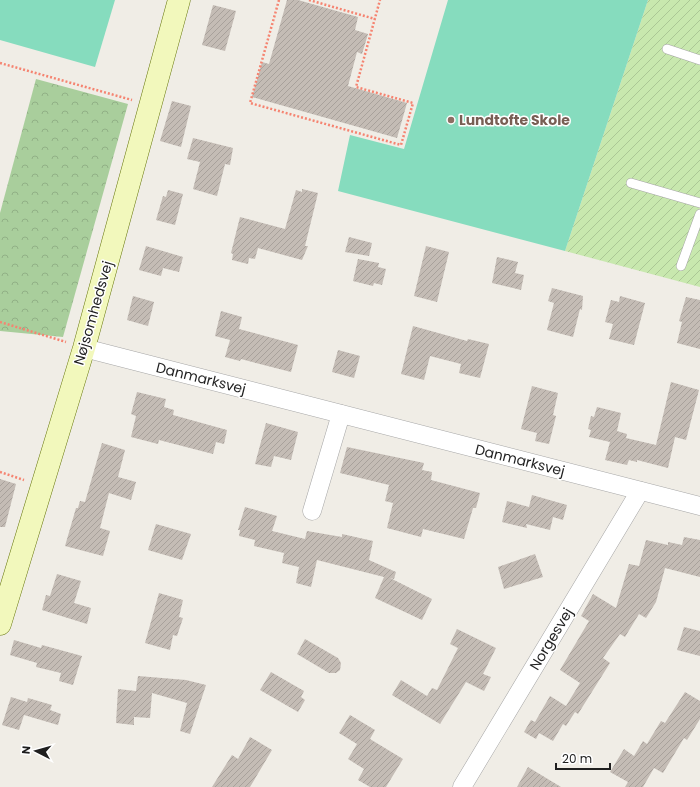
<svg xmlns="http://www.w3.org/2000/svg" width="700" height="787" font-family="Poppins,sans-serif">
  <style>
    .forest { fill: url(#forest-crowns) }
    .garden { fill: url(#garden-furrows) }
    .pitch { fill: #86dcbe }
    .building { fill: url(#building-hatch) }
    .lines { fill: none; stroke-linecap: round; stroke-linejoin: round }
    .lane-casing { stroke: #a6a6a6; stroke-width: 10 }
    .street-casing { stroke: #a6a6a6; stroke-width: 19 }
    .secondary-casing { stroke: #647408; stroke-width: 23 }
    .path { stroke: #f58471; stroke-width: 2.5; stroke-dasharray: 2 2; stroke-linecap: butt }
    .lane { stroke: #fff; stroke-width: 9 }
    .street { stroke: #fff; stroke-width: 18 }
    .secondary { stroke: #f2f8bc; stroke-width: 22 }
    .education-dot { fill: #8d6e63; stroke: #fff; stroke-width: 1.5 }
    .labels { text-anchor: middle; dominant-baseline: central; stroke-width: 3; stroke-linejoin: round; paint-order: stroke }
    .education-label { font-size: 14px; font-weight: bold; fill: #785e54; stroke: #fff; text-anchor: start }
    .street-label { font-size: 14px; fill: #1f1f1f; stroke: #fff }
  </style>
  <defs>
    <pattern id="forest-crowns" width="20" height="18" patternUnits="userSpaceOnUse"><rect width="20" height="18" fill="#a9ce9c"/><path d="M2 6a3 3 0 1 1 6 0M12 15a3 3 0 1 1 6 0" fill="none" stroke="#91b086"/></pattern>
    <pattern id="garden-furrows" width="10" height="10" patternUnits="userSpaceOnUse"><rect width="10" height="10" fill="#c8e8ae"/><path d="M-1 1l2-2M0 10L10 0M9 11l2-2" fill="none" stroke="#abc795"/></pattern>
    <pattern id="building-hatch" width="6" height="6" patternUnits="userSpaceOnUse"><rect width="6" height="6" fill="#c4bcb5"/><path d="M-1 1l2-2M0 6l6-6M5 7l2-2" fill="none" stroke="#a8a19b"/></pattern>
  </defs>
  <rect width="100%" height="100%" fill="#f0ede6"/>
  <polygon class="forest" points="36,79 128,104 63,337 0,331 0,213"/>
  <polygon class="garden" points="648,0 700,0 700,287 565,251"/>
  <g class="pitch">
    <polygon points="0,0 115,0 95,67 0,40"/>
    <polygon points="448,0 648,0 565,251 338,191 350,135 404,149"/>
  </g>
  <g class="building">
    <polygon points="287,0 298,0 358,17 355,30 368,34 362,54 357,52 348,86 407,103 397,138 252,97 262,62 269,64"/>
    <polygon points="213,5 236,11 225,51 202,45"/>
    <polygon points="172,101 191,106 181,147 160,141"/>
    <polygon points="193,138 233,148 230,165 225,164 217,196 193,189 200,162 187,159"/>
    <polygon points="302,189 318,193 305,246 308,246 302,260 258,248 255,259 249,258 248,264 232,260 233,254 231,253 240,217 285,229 296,190 302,192"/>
    <polygon points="168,190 183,194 175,225 156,220 163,196 166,197"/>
    <polygon points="349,237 372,243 369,256 345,252"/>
    <polygon points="146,246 183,257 179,272 163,268 161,276 139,270"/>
    <polygon points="426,246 449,252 437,302 414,296"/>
    <polygon points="497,257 518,262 515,273 524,275 521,290 492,283"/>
    <polygon points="358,259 379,263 378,267 386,269 382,285 374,283 373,286 353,281"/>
    <polygon points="552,288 583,296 582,310 580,309 573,337 547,330 554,303 548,301"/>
    <polygon points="133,296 154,302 148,326 127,320"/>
    <polygon points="620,296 645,303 634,345 609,339 613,324 605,322 611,300 619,302"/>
    <polygon points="686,297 700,300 700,349 677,343 682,322 679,321"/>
    <polygon points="221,311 242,317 239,329 298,345 291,372 241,359 240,361 225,357 230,340 215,336"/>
    <polygon points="413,326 467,341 468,339 489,344 480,378 459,373 461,364 430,356 424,380 401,374"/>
    <polygon points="338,350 360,356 354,378 332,372"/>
    <polygon points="671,382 699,390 686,440 675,437 668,468 637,460 637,462 629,460 627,465 605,460 610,442 589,437 591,430 588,429 591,416 594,417 597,407 621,413 617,431 627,434 626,438 656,445"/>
    <polygon points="532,386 558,393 553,415 556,416 549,444 535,441 537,433 521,429"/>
    <polygon points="137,392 166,399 164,407 174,410 173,415 227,430 224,444 216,442 213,454 159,440 158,444 131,437 136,416 131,414"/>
    <polygon points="266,423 298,432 291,460 274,456 271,467 255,464"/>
    <polygon points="102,443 125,450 118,477 136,482 131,500 109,493 100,528 110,531 103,556 65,546 76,508 78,508 80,501 85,502"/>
    <polygon points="347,447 424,463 422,470 432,472 431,480 480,493 476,508 473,508 464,539 423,529 421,537 387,528 393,503 385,501 389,485 340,473"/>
    <polygon points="0,479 16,484 5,527 0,527"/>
    <polygon points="532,495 567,505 563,520 553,517 550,530 526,524 527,528 502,522 507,501 529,507"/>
    <polygon points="245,507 277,516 272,531 305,539 307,531 342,537 342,534 373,541 369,560 396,572 394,579 390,578 432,599 422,620 375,598 384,577 317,560 311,587 296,583 299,567 282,563 284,553 254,546 255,540 239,536 240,530 238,530"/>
    <polygon points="156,524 191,534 182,560 148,550"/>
    <polygon points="684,537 700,540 700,577 665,568 656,602 646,618 639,614 625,637 620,634 603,658 610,663 578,714 575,712 566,726 563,724 553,741 539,733 536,739 524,732 531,720 535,722 550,696 566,706 580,683 560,670 589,621 581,616 593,594 616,608 629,564 639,566 646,540 668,545 668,542 682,545"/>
    <polygon points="535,554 543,577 504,589 498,567"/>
    <polygon points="57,574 81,581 74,603 91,608 87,624 42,610 46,595 50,596"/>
    <polygon points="159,593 183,600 179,617 183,618 177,636 173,635 170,650 145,643"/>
    <polygon points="684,627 700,631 700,656 677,650"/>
    <polygon points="457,629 496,648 483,674 491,677 484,691 466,682 440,724 392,695 401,680 427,696 432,688 437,690 458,648 450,644"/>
    <polygon points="305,639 338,658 341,663 340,670 336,673 329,673 297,654"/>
    <polygon points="14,640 41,648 42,645 82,656 73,685 59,681 61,673 36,667 37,663 10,655"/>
    <polygon points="271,672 304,691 301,697 305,700 298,712 260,690"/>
    <polygon points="138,676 186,680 206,685 190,734 180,731 187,703 152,693 150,718 134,717 134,725 116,723 118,689 136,691"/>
    <polygon points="685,692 700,701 700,719 687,740 684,738 663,773 654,768 643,787 625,787 628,782 610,772 624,749 634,756 643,741 647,744 661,721 665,723"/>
    <polygon points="11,697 27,702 28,698 52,705 50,710 61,714 58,725 24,715 19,730 2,725"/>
    <polygon points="350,715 375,730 370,739 403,759 386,787 370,787 358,780 364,769 348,759 357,744 339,733"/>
    <polygon points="250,737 272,750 250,787 212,787 232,755 238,759"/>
    <polygon points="528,767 561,787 517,787"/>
  </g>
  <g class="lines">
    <g class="lane-casing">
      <g id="lane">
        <polyline points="667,49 700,60"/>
        <polyline points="631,183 700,203"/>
        <polyline points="681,266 700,214"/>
      </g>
    </g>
    <g class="street-casing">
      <g id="street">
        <polyline points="84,348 700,506"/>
        <polyline points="312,511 341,414"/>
        <polyline points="462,787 640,491"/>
      </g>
    </g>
    <g class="secondary-casing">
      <polyline id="secondary" points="0,624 84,348 179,0"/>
    </g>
    <g class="path">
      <polyline points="279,0 250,103 401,145 413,103 356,87 380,0"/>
      <polyline points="309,0 375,19"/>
      <polyline points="0,63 132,100"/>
      <polyline points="0,322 66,342"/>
      <polyline points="0,472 24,480"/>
    </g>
    <use href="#lane" class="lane"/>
    <use href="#street" class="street"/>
    <use href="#secondary" class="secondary"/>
  </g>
  <circle class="education-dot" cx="451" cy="120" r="4"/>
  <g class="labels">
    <g class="education-label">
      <text x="459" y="120">Lundtofte Skole</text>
    </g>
    <g class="street-label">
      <text transform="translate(93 313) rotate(-74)">Nøjsomhedsvej</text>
      <text transform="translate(201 378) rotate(14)">Danmarksvej</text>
      <text transform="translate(520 460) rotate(14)">Danmarksvej</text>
      <text transform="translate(551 639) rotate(-59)">Norgesvej</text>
    </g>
  </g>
  <g transform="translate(36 751) rotate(276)" stroke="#ffffff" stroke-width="3" paint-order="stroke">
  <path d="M0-3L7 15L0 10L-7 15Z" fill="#1f1f1f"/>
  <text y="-6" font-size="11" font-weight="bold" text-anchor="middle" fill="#1f1f1f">N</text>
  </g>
  <path d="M556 763v6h54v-6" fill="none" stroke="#1f1f1f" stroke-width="2"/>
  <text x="562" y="763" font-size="12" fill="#1f1f1f" stroke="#ffffff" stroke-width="3" paint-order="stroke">20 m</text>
</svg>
